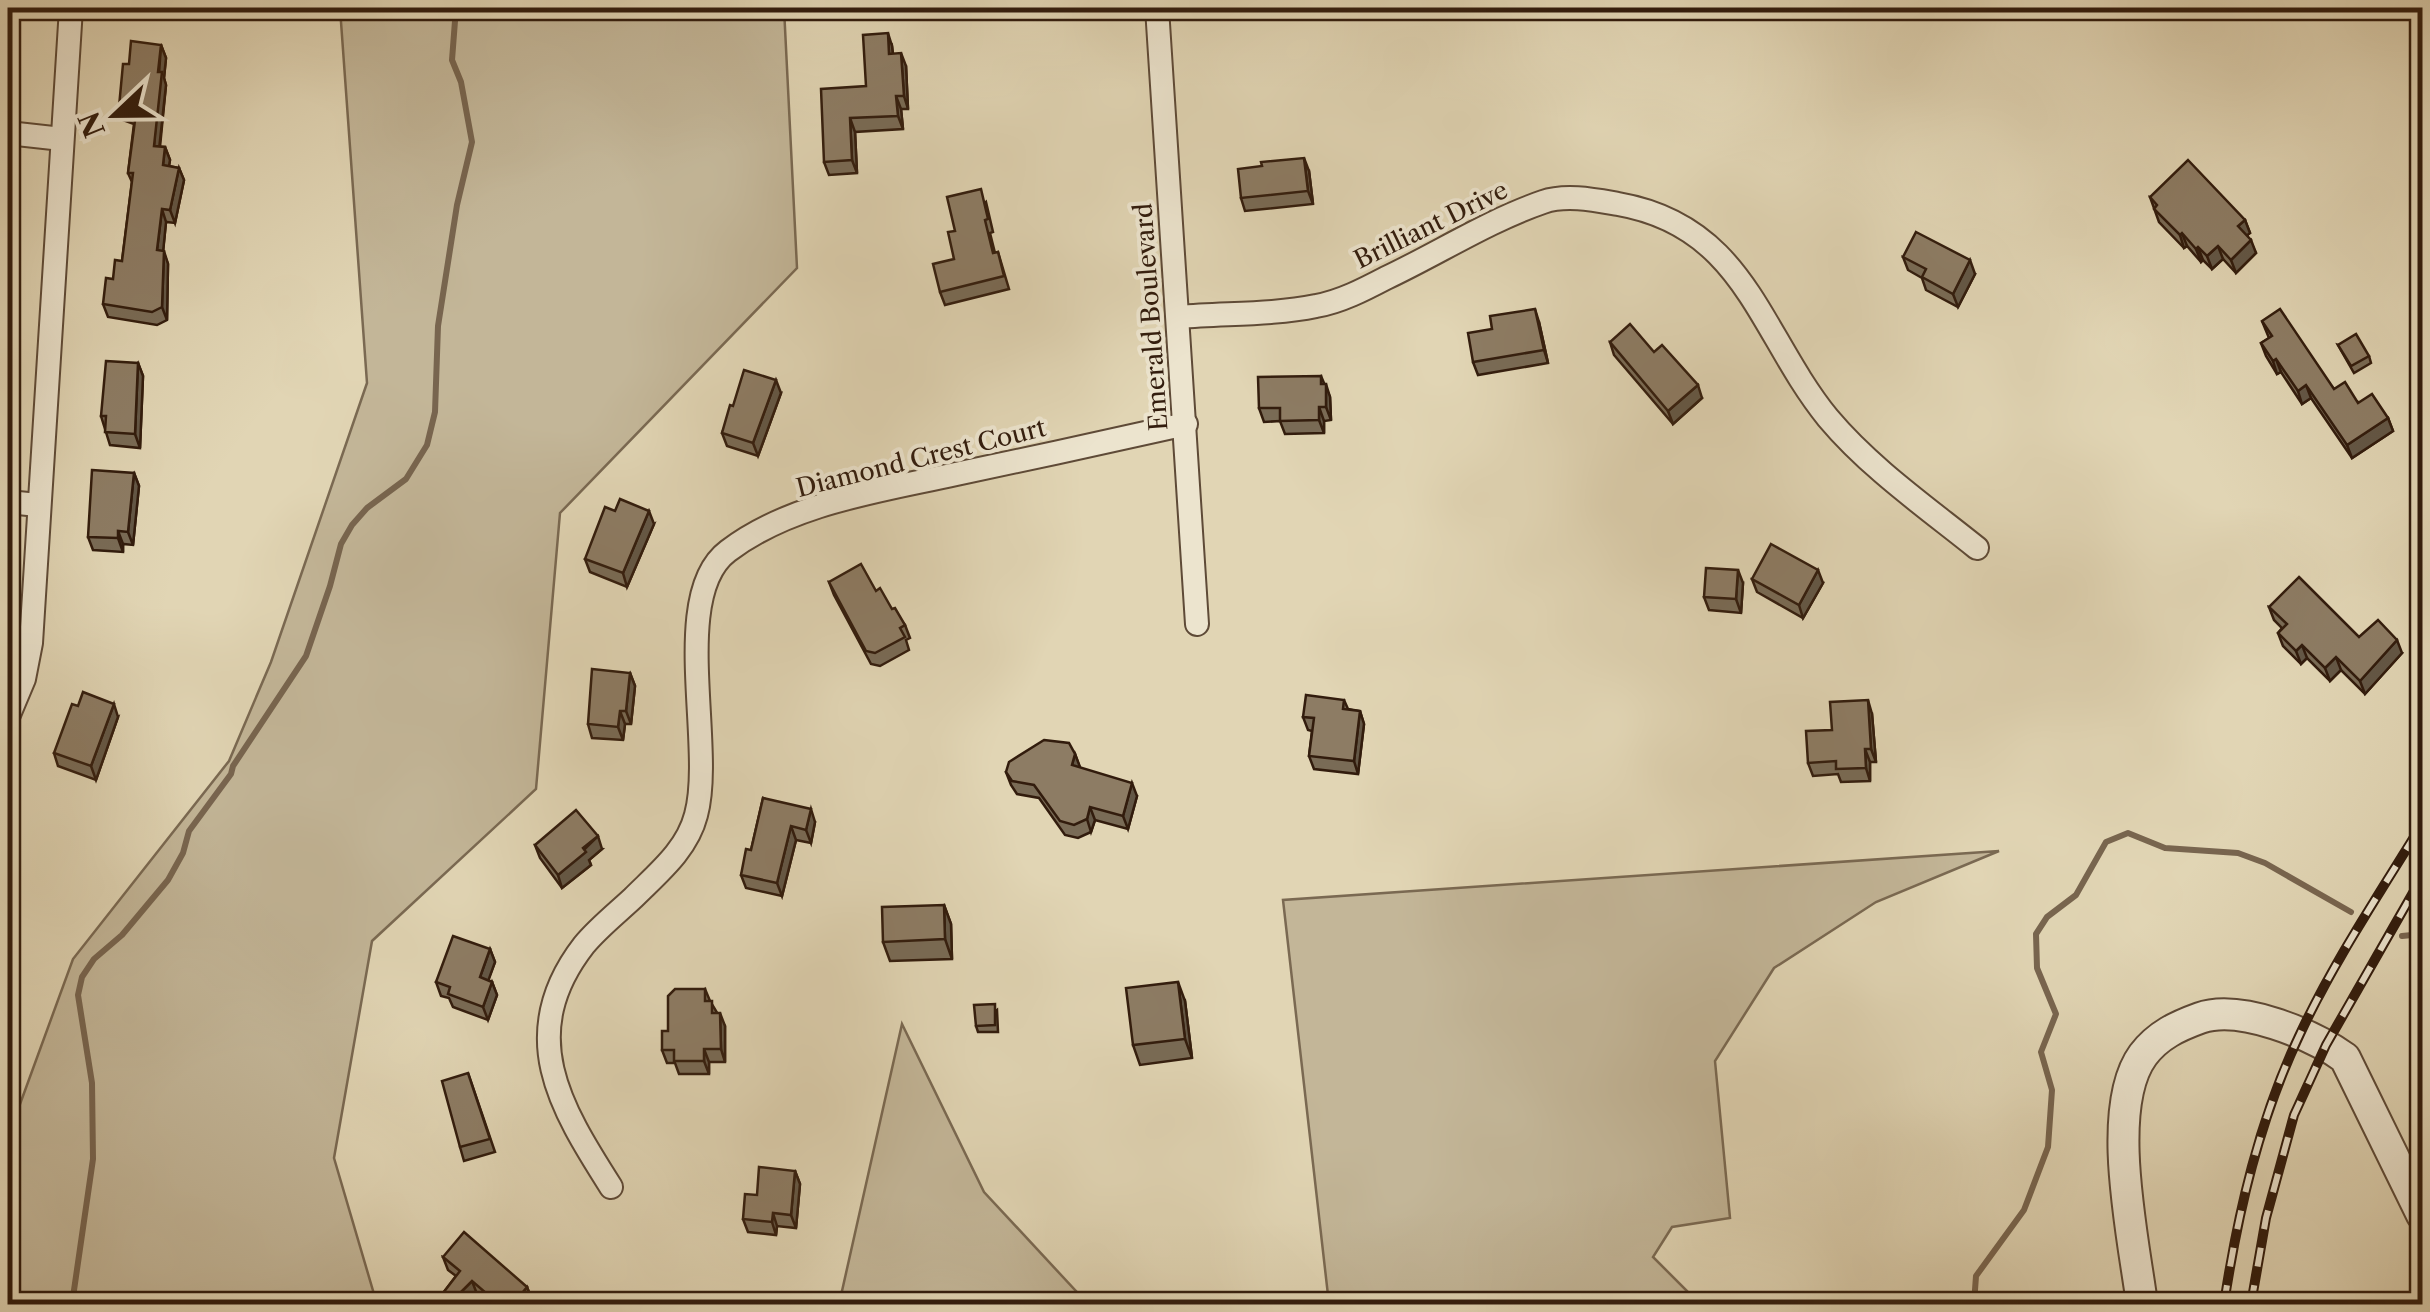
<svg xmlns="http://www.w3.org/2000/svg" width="2430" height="1312" font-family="'Libre Caslon Text',serif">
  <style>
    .green { fill: #c3b698; stroke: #7a6952; stroke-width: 2.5 }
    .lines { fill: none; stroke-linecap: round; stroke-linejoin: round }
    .stream { stroke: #78654f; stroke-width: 6 }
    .minor-casing { stroke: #5e4a37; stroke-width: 26 }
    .tertiary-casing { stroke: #5e4a37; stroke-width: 34 }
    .minor { stroke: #ece4ce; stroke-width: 22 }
    .tertiary { stroke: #ece4ce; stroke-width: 30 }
    .rail-casing { stroke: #321c0d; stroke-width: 10 }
    .rail { stroke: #ece4ce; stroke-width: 6; stroke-dasharray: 19; stroke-linecap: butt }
    .wall { fill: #796b56; stroke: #321c0d; stroke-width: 2.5 }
    .shaded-wall { fill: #635746; stroke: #321c0d; stroke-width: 2.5 }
    .building { fill: #8d7c64; stroke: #321c0d; stroke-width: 2.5 }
    .labels { text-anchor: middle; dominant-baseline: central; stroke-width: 8; stroke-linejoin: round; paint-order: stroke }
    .street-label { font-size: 25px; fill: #321c0d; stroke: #ece4ce }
  </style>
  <rect width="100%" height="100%" fill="#e1d5b4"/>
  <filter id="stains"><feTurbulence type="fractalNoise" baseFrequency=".002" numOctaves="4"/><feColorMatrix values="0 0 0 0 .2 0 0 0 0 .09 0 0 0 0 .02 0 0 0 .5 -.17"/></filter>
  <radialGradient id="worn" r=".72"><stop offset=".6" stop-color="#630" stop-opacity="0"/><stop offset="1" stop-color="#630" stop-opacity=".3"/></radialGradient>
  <g class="green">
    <polygon points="340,8 784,8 797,268 560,513 536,789 372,941 334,1158 374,1294 389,1304 8,1304 8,1137 73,959 229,761 271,662 367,383"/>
    <polygon points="1999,851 1876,902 1774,968 1715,1061 1730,1218 1672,1227 1653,1257 1700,1304 1329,1304 1283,900"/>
    <polygon points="902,1024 984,1192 1088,1304 834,1304 842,1291"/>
  </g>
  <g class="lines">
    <g class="stream">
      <polyline points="2402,936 2422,934"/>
      <polyline points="72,1304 93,1159 92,1083 78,995 82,977 94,959 122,935 168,880 183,853 189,831 231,774 233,766 306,656 330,586 341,544 352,525 367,508 406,479 427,445 435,412 438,326 457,205 472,142 461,82 452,60 456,8"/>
      <polyline points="1974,1304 1976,1276 2024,1210 2048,1147 2052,1090 2041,1052 2056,1014 2037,968 2036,934 2047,917 2076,895 2106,842 2128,833 2165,848 2238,853 2265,863 2351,912"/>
    </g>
    <g class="minor-casing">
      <g id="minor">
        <polyline points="1157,8 1197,624"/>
        <polyline points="8,133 62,139"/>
        <path d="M 1180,317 C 1224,313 1272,315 1316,306 C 1340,302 1365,289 1386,278 C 1439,253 1488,221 1543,202 C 1566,194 1595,200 1618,204 C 1745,226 1759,333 1828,418 C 1870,468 1926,507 1977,548"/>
        <polyline points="8,502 38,505"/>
        <polyline points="8,717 24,679 31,643 71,8"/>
        <path d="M 611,1187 C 560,1107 515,1034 584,945 C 598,928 617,913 633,898 C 658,873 687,850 696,815 C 715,746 669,595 728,551 C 791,503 880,491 956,474 C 1033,458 1109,441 1186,424"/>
      </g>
    </g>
    <g class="tertiary-casing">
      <path id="tertiary" d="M 2142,1304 C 2134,1241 2104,1108 2143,1055 C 2158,1035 2178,1026 2200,1018 C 2240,1004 2312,1034 2345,1058 L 2422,1215"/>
    </g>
    <use href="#minor" class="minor"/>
    <use href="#tertiary" class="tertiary"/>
    <g class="rail-casing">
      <g id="rail">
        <path d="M 2224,1304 C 2238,1212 2259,1120 2300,1034 C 2334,961 2380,893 2422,824"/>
        <polyline points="2251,1304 2266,1218 2294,1115 2326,1045 2422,877"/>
      </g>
    </g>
    <use href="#rail" class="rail"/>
  </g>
  <g class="wall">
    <polygon points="134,8 196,8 196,10 135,10"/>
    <polygon points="161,45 166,58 164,78 166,85 160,147 165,147 170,160 169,166 179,168 184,180 175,223 166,222 163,251 168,264 167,320 157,325 108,317 103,304 122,261 132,182 128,173 134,124 123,120 119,107 129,64"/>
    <polygon points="892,46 893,54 906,66 908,109 901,109 903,129 855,132 857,173 829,175 824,162 866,86"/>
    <polygon points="1309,171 1313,204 1245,211 1241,198"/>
    <polygon points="2150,197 2245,220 2250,233 2247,235 2256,253 2236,273 2223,259 2212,269 2203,260 2201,262 2187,246 2184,248 2159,222"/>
    <polygon points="986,202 993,232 990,233 995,253 998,252 1009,289 945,305 940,292 954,259 955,231"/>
    <polygon points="1903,257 1975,274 1958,307 1926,290 1922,278 1908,270"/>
    <polygon points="2262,321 2334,389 2388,418 2393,431 2352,458 2311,398 2302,404 2281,372 2277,374 2266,356 2261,343 2269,338"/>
    <polygon points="1539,322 1548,363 1478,375 1473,362 1492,329"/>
    <polygon points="1610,342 1654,352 1702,398 1673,424 1614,355"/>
    <polygon points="2338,345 2369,356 2371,363 2354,373"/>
    <polygon points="138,363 143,376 140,448 110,445 101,416"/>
    <polygon points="1321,376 1330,397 1331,420 1324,421 1324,433 1285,434 1280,421 1264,422 1259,408"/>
    <polygon points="781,393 758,456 727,446 722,433 733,406"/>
    <polygon points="134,473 139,486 133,545 123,544 123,552 93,550 88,537"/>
    <polygon points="654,524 627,587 590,572 585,559"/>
    <polygon points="1752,579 1823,583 1803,618 1757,592"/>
    <polygon points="829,582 876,591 905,625 910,638 906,640 909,650 880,666 871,664 834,595"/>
    <polygon points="1743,583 1741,613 1709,610 1704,597"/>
    <polygon points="2269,607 2359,637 2402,653 2365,694 2341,670 2330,681 2307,658 2301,664 2283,646 2278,633 2282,628 2274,620"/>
    <polygon points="630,673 635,686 631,724 625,724 623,740 592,738 588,724"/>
    <polygon points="1344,700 1348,709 1360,711 1364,724 1358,774 1314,769 1309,756 1312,731 1308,730 1303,717"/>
    <polygon points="1872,714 1876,762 1870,762 1870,781 1841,782 1838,774 1813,776 1808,763 1832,730"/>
    <polygon points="118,717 96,780 58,766 54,753"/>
    <polygon points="1075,754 1080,768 1137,796 1128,829 1095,820 1091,832 1078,838 1065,835 1039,798 1017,794 1011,785 1006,772"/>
    <polygon points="763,798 815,822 811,843 796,840 782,896 746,888 741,875 751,850"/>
    <polygon points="535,845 602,849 589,860 591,865 562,888 540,858"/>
    <polygon points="944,905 951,924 952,959 890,961 883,942"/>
    <polygon points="490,949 495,962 488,980 492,982 497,995 488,1020 453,1007 449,998 441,996 436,982"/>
    <polygon points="705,989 710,1001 725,1026 725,1062 709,1062 709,1074 679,1074 675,1063 667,1063 662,1050 668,1031"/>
    <polygon points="1185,1001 1192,1058 1140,1065 1133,1045"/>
    <polygon points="997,1010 998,1032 978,1032 976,1026"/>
    <polygon points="468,1073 495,1152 464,1161 460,1147"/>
    <polygon points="795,1171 800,1184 796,1228 777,1226 776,1235 748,1232 743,1219 757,1195"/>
    <polygon points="443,1257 527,1287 532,1300 529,1304 489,1304 477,1294 466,1304 442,1304 440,1297 456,1276 448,1270"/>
  </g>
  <g class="shaded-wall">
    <polygon points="11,8 13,8 16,17 12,62 8,50"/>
    <polygon points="888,33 892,46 894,67 889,54"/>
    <polygon points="161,45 166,58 164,78 166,85 158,159 154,146"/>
    <polygon points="901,53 906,66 908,109 904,96"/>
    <polygon points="896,96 901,109 903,129 898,116"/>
    <polygon points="850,118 855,132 857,173 852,160"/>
    <polygon points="165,147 170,160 167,178 163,165"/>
    <polygon points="1304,158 1309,171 1313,204 1308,191"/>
    <polygon points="179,168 184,180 175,223 170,210"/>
    <polygon points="162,209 166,222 162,263 157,250"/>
    <polygon points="2245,220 2250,233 2243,239 2238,226"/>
    <polygon points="2182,233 2187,246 2184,248 2180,235"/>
    <polygon points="2251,240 2256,253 2236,273 2231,260"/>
    <polygon points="2218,246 2223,259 2212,269 2207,256"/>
    <polygon points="2198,247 2203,260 2201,262 2196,249"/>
    <polygon points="164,251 168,264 167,320 162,307"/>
    <polygon points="1970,260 1975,274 1958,307 1953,294"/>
    <polygon points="1535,309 1539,322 1548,363 1544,350"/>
    <polygon points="2276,359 2281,372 2277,374 2273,361"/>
    <polygon points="138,363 143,376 140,448 135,434"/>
    <polygon points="776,380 781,393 758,456 753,443"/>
    <polygon points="1326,384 1330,397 1331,420 1326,407"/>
    <polygon points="1698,385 1702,398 1673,424 1668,411"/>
    <polygon points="2306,385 2311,398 2302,404 2298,391"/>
    <polygon points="1319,407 1324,421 1324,433 1319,420"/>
    <polygon points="2388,418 2393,431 2352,458 2347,445"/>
    <polygon points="134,473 139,486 133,545 128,532"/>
    <polygon points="649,511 654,524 627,587 623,573"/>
    <polygon points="118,531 123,544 123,552 118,538"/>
    <polygon points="1738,570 1743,583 1741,613 1736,599"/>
    <polygon points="1818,570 1823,583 1803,618 1799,605"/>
    <polygon points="2397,640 2402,653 2365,694 2360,681"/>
    <polygon points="2302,645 2307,658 2301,664 2296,651"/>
    <polygon points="2336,657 2341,670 2330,681 2325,668"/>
    <polygon points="630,673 635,686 631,724 626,711"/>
    <polygon points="1868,700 1872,714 1876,762 1871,749"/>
    <polygon points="114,704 118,717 96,780 91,766"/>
    <polygon points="620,711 625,724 623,740 618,727"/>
    <polygon points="1360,711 1364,724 1358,774 1354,761"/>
    <polygon points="1865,749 1870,762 1870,781 1866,768"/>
    <polygon points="1075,754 1080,767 1076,778 1072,765"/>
    <polygon points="1132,783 1137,796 1128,829 1123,816"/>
    <polygon points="1090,807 1095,820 1091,832 1087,819"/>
    <polygon points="811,809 815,822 811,843 806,830"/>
    <polygon points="791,826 796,840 782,896 777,883"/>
    <polygon points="598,836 602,849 589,860 591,865 562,888 558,875"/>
    <polygon points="944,905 951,924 952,959 945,939"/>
    <polygon points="490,949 495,962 485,990 480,977"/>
    <polygon points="492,982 497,995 488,1020 483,1007"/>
    <polygon points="1178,982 1185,1001 1192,1058 1185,1039"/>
    <polygon points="720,1013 725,1026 725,1062 721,1049"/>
    <polygon points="704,1049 709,1062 709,1074 704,1061"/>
    <polygon points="795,1171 800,1184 796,1228 791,1215"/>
    <polygon points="773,1213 777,1226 776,1235 772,1222"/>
    <polygon points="472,1281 477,1294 466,1304 449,1304"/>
    <polygon points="527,1287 532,1300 529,1304 513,1304"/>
  </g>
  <g class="building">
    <polygon points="8,8 11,8 8,45"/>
    <polygon points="888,33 889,54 901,53 904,96 896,96 898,116 850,118 852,160 824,162 821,89 866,86 863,35"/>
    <polygon points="131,41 161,45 158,72 162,72 154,146 165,147 163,165 179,168 170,210 162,209 157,250 164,251 162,307 152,312 103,304 106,278 113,279 115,260 122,261 133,173 128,173 136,113 119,107 123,64 129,64"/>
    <polygon points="1304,158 1308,191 1241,198 1238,169 1262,166 1261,162"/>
    <polygon points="2188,160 2245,220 2238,226 2251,240 2231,260 2218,246 2207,256 2198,247 2196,249 2182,233 2180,235 2154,209 2157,205 2150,197"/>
    <polygon points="981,189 988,219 985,220 993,253 998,252 1004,276 940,292 933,264 954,259 948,232 955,231 947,197"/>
    <polygon points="1916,232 1970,260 1953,294 1922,277 1926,269 1903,257"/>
    <polygon points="1535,309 1544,350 1473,362 1468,333 1492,329 1490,316"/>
    <polygon points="2280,309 2334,389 2345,382 2358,403 2372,394 2388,418 2347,445 2306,385 2298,391 2276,359 2273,361 2261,343 2272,336 2262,321"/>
    <polygon points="1630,324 1654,352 1662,345 1698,385 1668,411 1610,342"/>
    <polygon points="2356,334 2369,356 2351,366 2338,345"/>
    <polygon points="106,361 138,363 135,434 105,432 106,416 101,416"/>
    <polygon points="744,370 776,380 753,443 722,433 730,405 733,406"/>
    <polygon points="1321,376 1321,384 1326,384 1326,407 1319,407 1319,420 1280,421 1280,408 1259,408 1258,377"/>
    <polygon points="92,470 134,473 128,532 118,531 118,538 88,537"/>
    <polygon points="620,499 649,511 623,573 585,559 605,507 615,511"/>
    <polygon points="1771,544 1818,570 1799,605 1752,579"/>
    <polygon points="861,564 876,591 880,588 892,609 895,608 905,625 900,628 905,637 875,653 866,651 829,582"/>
    <polygon points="1706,568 1738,570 1736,599 1704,597"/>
    <polygon points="2299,577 2359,637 2378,620 2397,640 2360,681 2336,657 2325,668 2302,645 2296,651 2278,633 2287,624 2269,607"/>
    <polygon points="592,669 630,673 626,711 620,711 618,727 588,724"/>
    <polygon points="83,692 114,704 91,766 54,753 72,704 78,706"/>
    <polygon points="1306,695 1344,700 1343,709 1360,711 1354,761 1309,756 1314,718 1303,717"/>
    <polygon points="1868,700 1871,749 1865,749 1866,768 1836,769 1836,761 1808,763 1806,731 1832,730 1830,702"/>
    <polygon points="1044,740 1069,743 1075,754 1072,765 1132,783 1123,816 1090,807 1087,819 1074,825 1060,821 1034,785 1012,781 1006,772 1009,762"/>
    <polygon points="763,798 811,809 806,830 791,826 777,883 741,875 746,849 751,850"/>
    <polygon points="576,810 598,836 583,848 586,852 558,875 535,845"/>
    <polygon points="944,905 945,939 883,942 882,907"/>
    <polygon points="453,936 490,949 480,977 492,982 483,1007 448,994 450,987 436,982"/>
    <polygon points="1178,982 1185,1039 1133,1045 1126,988"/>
    <polygon points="675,989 705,989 705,1001 712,1001 712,1013 720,1013 721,1049 704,1049 704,1061 674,1061 674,1050 662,1050 662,1031 668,1031 668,996"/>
    <polygon points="995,1004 995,1025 976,1026 974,1005"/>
    <polygon points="468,1073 490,1139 460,1147 442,1081"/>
    <polygon points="759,1167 795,1171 791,1215 773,1213 772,1222 743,1219 745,1194 757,1195"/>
    <polygon points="464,1232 527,1287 513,1304 504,1304 496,1298 494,1300 472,1281 449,1304 440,1297 460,1271 443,1257"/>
  </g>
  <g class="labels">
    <g class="street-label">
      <text transform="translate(1431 225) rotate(-26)">Brilliant Drive</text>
      <text transform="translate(1151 317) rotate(-94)">Emerald Boulevard</text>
      <text transform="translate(921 458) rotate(-14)">Diamond Crest Court</text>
    </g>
  </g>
  <rect width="2430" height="1312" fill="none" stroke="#e1d5b4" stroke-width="40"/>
  <rect x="10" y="10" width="2410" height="1292" fill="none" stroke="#321c0d" stroke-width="5"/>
  <rect x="20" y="20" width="2390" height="1272" fill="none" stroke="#321c0d" stroke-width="2.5"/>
  <g transform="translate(115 115) rotate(248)" stroke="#ece4ce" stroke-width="8" paint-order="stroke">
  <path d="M0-8L18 38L0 25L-18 38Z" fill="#321c0d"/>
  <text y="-15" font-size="28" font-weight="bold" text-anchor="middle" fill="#321c0d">N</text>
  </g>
  <rect width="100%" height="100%" filter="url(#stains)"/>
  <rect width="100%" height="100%" fill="url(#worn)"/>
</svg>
